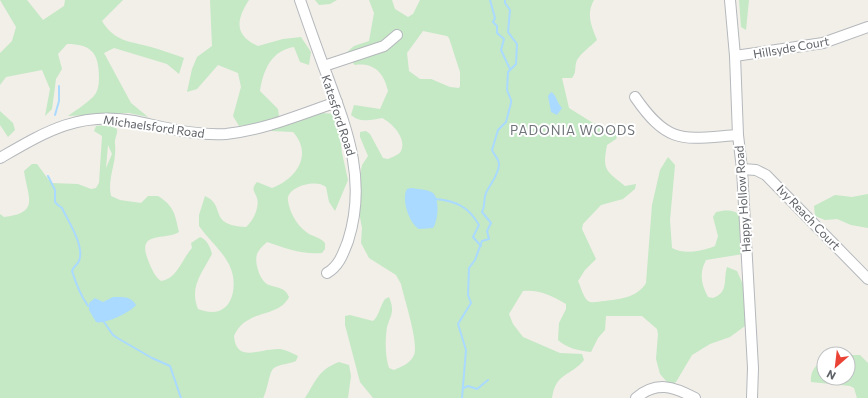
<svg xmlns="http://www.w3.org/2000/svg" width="868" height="398" font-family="Commissioner,sans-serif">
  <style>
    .green { fill: #c5e8c5; fill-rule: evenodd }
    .water { fill: #aadaff }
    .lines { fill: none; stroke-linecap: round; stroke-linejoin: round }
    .stream { stroke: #aadaff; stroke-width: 2 }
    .minor-casing { stroke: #b5b8bc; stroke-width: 12 }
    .minor { stroke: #fff; stroke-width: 10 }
    .labels { text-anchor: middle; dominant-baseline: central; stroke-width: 4; stroke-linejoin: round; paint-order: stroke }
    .street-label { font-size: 12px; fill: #5f6368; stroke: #fff }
    .neighbourhood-label { font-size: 13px; letter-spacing: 1px; fill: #70757a; stroke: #fff }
  </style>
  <rect width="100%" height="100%" fill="#f1efe8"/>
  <g class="green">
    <path d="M 0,0 L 27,0 L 43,20 L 64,6 L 65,0 L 123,0 L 102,21 C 115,42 129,41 151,47 C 162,50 173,54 184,58 L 179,74 L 167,64 L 114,48 L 104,53 L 131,103 L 148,117 L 129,113 L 68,116 C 76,110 86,104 93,97 C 98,92 99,85 99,77 C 99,53 91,44 67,44 L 58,54 L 62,69 L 56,79 L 52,109 L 45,116 L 50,89 L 42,70 L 6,77 L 0,85 L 0,53 L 12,41 L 16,27 Z"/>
    <path d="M 210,0 L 249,0 C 236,20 234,35 258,46 L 283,39 L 301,37 L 311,52 L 309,65 L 300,62 L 294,47 C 272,50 263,70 260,91 L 278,109 L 279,116 L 260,123 L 239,126 L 233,116 L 241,87 L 238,73 L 218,65 L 197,89 L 187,92 L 192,69 L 197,57 L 212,46 Z"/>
    <polygon points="315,0 337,0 330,4 319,5"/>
    <path d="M 369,0 L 392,0 L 395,9 L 408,17 L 413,14 L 420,0 L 594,0 C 586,14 591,25 597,40 C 591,46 581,53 577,60 C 574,67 577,72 572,78 L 562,78 L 569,108 L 593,123 L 618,134 L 616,139 L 607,145 C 602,171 606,170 625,186 L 636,184 L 635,189 L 623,199 L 601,205 L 583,224 L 582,229 L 596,259 L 585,270 L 578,281 C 581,287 583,297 588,301 C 593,304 599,301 604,301 C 619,299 637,298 646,283 L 652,205 L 660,170 L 668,157 L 675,165 L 670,220 L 672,248 C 685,255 702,251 715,246 L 718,236 L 713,217 L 716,212 C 725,210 734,209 741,216 L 743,254 L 706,260 C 699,273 701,284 708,297 L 713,298 C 729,292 723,280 727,267 L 737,271 L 745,289 L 745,326 L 730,337 L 710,344 L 692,355 L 676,382 L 671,385 L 667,382 L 660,374 L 656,359 L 658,334 L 657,329 L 642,316 L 606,316 L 605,330 L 598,338 L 591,352 C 580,351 566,348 558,340 L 559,323 L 566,309 L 566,304 C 553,296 538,289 523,291 L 509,314 L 513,324 L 523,337 L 560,353 L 582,354 L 584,360 C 570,377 556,372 552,398 L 373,398 L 360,382 L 345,325 L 345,316 L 350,315 L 373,321 C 379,316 380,306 385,299 L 389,297 C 395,312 391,314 387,327 C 385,340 385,356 389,368 L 394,370 C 401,367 411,363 414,355 C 419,343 404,298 401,284 L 396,275 L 369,258 L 361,243 L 362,228 L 359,212 L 361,170 L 362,165 L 368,156 L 360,137 L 360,132 L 366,131 L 370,134 L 383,158 L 388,159 C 392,157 399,155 401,151 C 407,138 392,123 382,118 C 372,120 360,123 351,115 L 354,105 L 380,109 L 388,91 C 384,73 374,62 355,65 L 348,58 L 346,53 L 354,46 L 369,41 L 374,13 ZM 423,31 L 447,36 L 449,38 L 460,72 L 460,86 L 459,88 L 450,87 L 431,79 L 420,79 L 409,71 L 407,53 Z"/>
    <polygon points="739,0 749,0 746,30 741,27"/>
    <polygon points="0,111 13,123 15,130 8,137 0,125"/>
    <path d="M 321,113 L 337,114 L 342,153 L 348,180 L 335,211 L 329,202 L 326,187 C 316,178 285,187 288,201 C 290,214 298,227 309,234 C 313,236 320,238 323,241 C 326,243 325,246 325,249 L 322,253 C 303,255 285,248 267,242 C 264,245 259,249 257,254 C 254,262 260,282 269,285 C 277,288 285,287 289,297 C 278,319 246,308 234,336 C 236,364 261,348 280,349 C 286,350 292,353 298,356 L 296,361 C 290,364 279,364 274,368 C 269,371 268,390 263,398 L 0,398 L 0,214 L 4,217 C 40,213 28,198 24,171 L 32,164 L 37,164 L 51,183 L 78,184 L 91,189 L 96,188 L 99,183 L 102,136 L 94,131 L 96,126 C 103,125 110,124 117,129 C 118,134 114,139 115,144 C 117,164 107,177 111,196 L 120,200 L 141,203 L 148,196 L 158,196 C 174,206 175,214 179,232 C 165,241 136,230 148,260 C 151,268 155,277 161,281 C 177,279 182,259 192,248 L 191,243 L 200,237 C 207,240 210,246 212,254 C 202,273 189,287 198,309 C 205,312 218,314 224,308 C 229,305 232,297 233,292 C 238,262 215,248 199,226 L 199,215 L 205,196 C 227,206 207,225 246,227 C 253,221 260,207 257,198 C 254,190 251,189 257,182 L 272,188 C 297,179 313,154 293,132 L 271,131 L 275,127 ZM 108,145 L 112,154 L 106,168 Z"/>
    <polygon points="868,194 868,228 851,225 837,219 825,220 815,216 814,206 835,195 852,197"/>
    <path d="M 848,355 L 860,355 L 868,363 L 868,398 L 857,398 L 854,388 L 850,386 L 811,382 C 810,372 815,365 824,360 L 824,378 L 848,378 Z"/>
    <path d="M 339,362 L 349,365 L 351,376 L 348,398 L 305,398 C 316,381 318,370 339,362 Z"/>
  </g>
  <g class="water">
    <path d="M 551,92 C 556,94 557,103 562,108 L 557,115 L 551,112 L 548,96 Z"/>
    <path d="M 411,188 C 417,189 428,189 433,193 C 440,199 438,222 433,228 L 419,229 C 409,223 401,199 407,189 Z"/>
    <path d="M 113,297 C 123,297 131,296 136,305 C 131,312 104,325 96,322 L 89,310 L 89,303 L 95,298 L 103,302 Z"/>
  </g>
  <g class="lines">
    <g class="stream">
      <polyline points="490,0 495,18 493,22 497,26 497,33 504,39 501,50 510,69"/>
      <polyline points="55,115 59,101 59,86"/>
      <path d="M 48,176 L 55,190 L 55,202 C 57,205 60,206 62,208 C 68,221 85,246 79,261 C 77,265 73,267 72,271 C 76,284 81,296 88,306"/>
      <path d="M 436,199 C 456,201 469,207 479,225 L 473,237 L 481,246"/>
      <polyline points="104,322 113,335 119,339 152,358 170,366 181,398"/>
      <polyline points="464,388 468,386 477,389 488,380"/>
      <path d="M 462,398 L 466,350 L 458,324 L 471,303 L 468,295 L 469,268 L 475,260 L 482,241 L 489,239 L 487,231 L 491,223 L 482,212 C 486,204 483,200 486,193 C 490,184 499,175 499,164 C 499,159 494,155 492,150 L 498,130 L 506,122 L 511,103 L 511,100 L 507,90 L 508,72 L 516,64 L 517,44 L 508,32 L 510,10 L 505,3 L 505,0"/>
    </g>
    <g class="minor-casing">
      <g id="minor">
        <path d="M 300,0 C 309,26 318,52 328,78 C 348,132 367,182 348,241 C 343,254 339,266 327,273"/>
        <polyline points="730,0 735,56 738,135 742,169 753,368 752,398"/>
        <polyline points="735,56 823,43 868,27"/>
        <polyline points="324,66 384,46 397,35"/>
        <path d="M 635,97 C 669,146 683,139 738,135"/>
        <path d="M 0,158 C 45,132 79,111 134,121 C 164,127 194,136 226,134 C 265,130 301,114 337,102"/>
        <polyline points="742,169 756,170 766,175 868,279"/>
        <path d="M 636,398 C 656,381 673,386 695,398"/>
      </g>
    </g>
    <use href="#minor" class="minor"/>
  </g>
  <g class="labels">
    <g class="street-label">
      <text transform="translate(791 47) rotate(-10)">Hillsyde Court</text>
      <text transform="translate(339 115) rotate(72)">Katesford Road</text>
      <text transform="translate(154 126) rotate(8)">Michaelsford Road</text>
      <text transform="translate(742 199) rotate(-94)">Happy Hollow Road</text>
      <text transform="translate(809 217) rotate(46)">Ivy Reach Court</text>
    </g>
    <g class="neighbourhood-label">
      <text x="573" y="130">PADONIA WOODS</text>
    </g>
  </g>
  <g transform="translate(836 366) rotate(208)"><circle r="19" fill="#ffffff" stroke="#bfc1c3"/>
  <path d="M0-3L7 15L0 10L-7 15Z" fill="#ea4335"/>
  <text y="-6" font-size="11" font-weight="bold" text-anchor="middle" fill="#5f6368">N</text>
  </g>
</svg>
